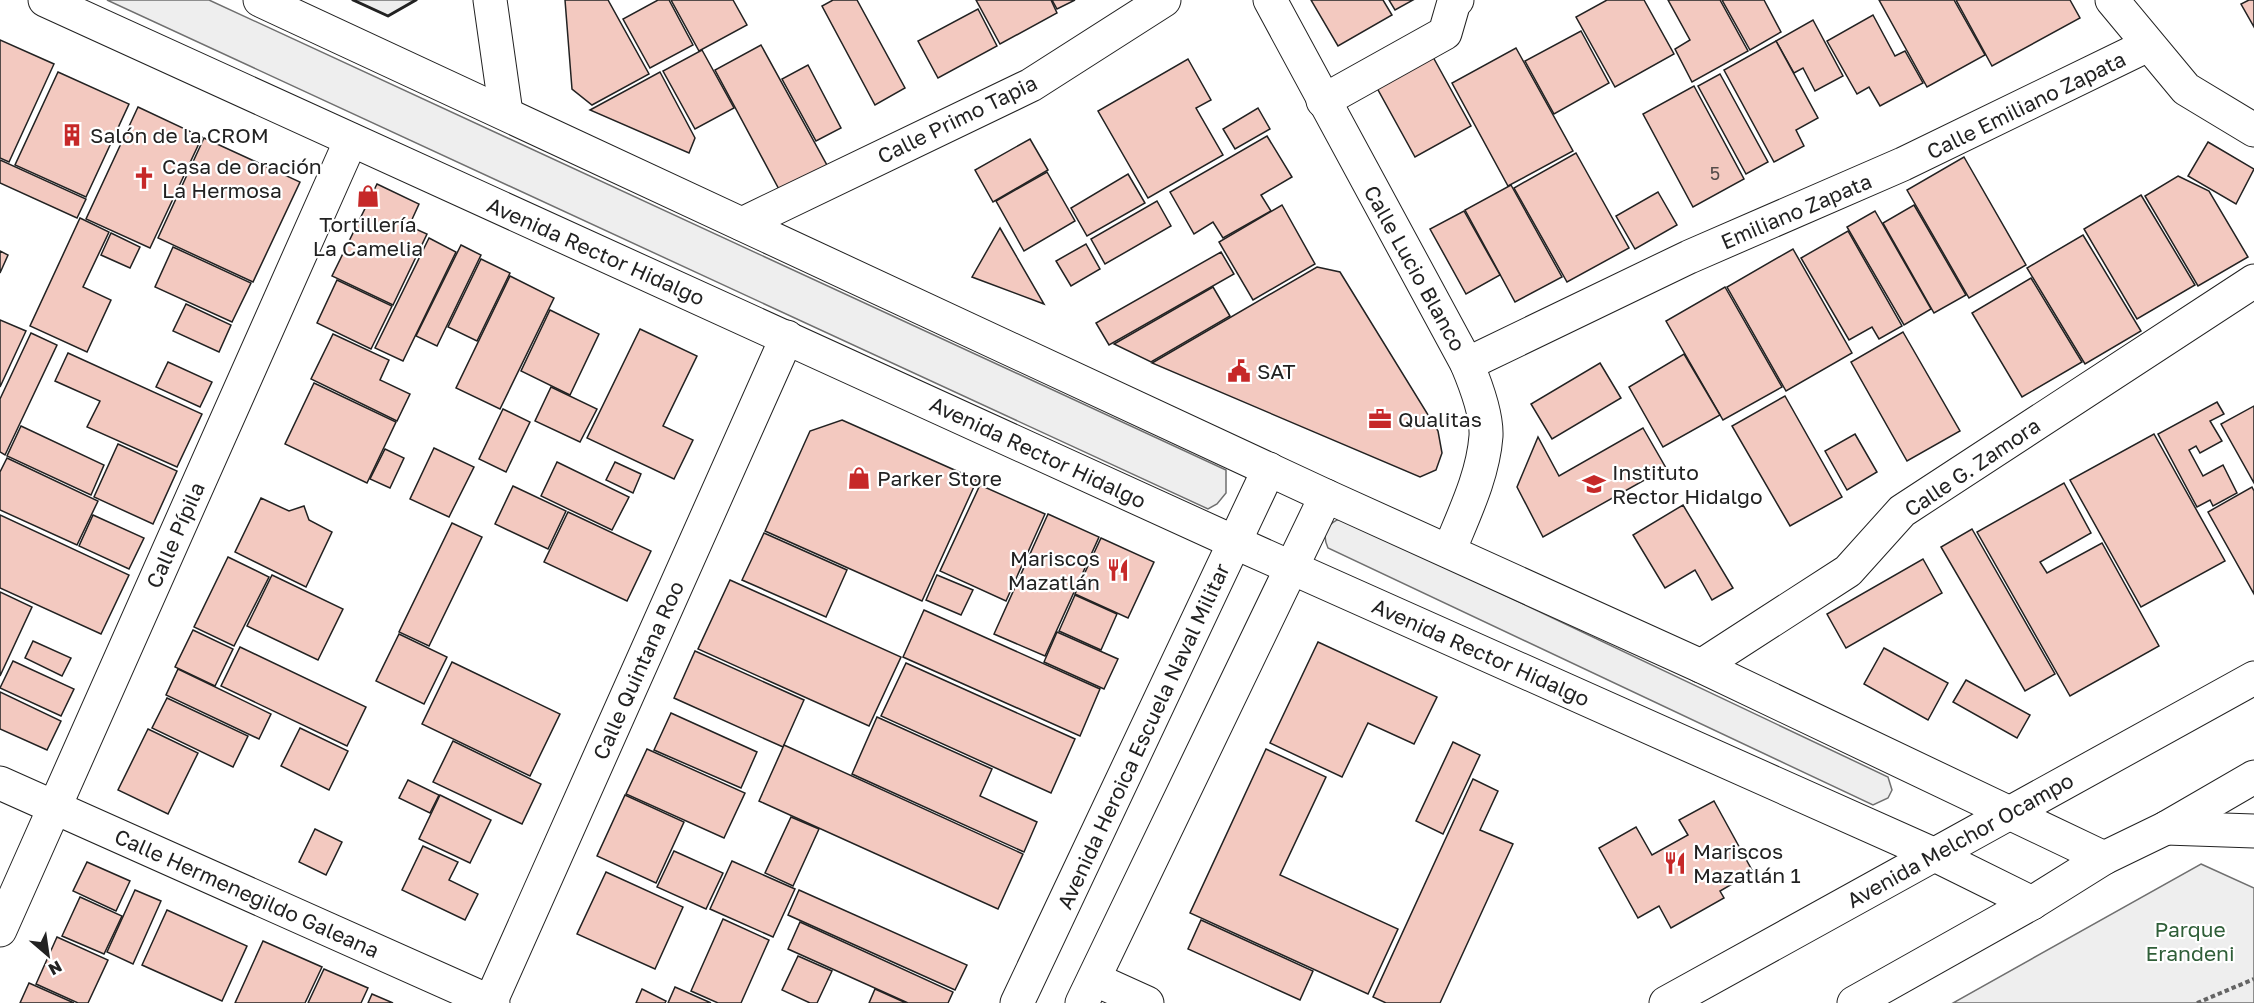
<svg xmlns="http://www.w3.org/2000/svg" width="2254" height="1003" font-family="'Golos Text',sans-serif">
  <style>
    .green { fill: #eee; stroke: #6f6f6f; stroke-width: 1.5 }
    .building { fill: #f3c9c0; stroke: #222; stroke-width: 1.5 }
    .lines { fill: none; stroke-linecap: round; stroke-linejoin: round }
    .minor-casing { stroke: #222; stroke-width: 35 }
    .major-casing { stroke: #222; stroke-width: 35 }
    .path { stroke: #646464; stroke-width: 4; stroke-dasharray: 4.5 3; stroke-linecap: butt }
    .minor { stroke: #fff; stroke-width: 33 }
    .major { stroke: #fff; stroke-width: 33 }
    .wall { stroke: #222; stroke-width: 3 }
    .labels { text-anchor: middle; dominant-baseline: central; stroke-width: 4.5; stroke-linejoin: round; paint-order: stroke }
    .number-label { font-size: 18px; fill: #564c4a }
    .street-label { font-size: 21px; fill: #222; stroke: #fff }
    .poi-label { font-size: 21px; fill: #222; stroke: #fff; text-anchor: start }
    .park-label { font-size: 21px; fill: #2f5e38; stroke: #fff }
  </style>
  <rect width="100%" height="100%" fill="#fff"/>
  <g class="green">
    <polygon points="107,0 209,0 1226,470 1226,493 1217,504 1208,509"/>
    <polygon points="353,0 416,0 388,16"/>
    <path d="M 1342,518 L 1888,777 L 1892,790 L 1888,798 L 1873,805 L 1328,548 C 1321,533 1327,523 1342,518 Z"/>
    <polygon points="2201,864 2254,888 2254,1003 1953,1003"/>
  </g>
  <g class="building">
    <polygon points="565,0 608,0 649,74 592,105 572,89"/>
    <polygon points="658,0 669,0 693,45 650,68 623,19"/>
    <polygon points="671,0 733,0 747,25 699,51"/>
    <polygon points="833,0 857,0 905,88 875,105 822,6"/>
    <polygon points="976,0 1051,0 1057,13 1000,44"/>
    <polygon points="1052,0 1075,0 1057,9"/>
    <polygon points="1311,0 1383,0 1392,15 1338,46"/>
    <polygon points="1389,0 1413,0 1395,10"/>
    <polygon points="1607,0 1644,0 1674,54 1615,87 1576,17"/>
    <polygon points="1668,0 1720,0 1748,51 1692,82 1675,49 1690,40"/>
    <polygon points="1722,0 1764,0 1781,32 1750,50"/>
    <polygon points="1879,0 1954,0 1985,55 1927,87"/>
    <polygon points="1956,0 2070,0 2080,18 1992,66"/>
    <polygon points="2249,0 2254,0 2254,27 2241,4"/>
    <polygon points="978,9 997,46 938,78 918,41"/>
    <polygon points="1873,15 1895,56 1905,51 1923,83 1880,106 1869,87 1857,94 1827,41"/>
    <polygon points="1813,20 1843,76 1815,91 1803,68 1794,73 1776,41"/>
    <polygon points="1581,31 1609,83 1554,114 1525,61"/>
    <polygon points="0,40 54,64 9,162 0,158"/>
    <polygon points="1776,41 1818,118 1796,130 1804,146 1774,162 1724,70"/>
    <polygon points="761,45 828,167 781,193 715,70"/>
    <polygon points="1516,48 1573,151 1508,186 1452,83"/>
    <polygon points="702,50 734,108 695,129 663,71"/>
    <polygon points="1433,57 1471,126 1415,157 1377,88"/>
    <polygon points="1188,59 1211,100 1196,108 1223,155 1148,198 1098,111"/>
    <polygon points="808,65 841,128 816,141 782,79"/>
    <polygon points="58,72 129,104 86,197 15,165"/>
    <polygon points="660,72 695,138 689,153 590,110"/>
    <polygon points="1720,74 1768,162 1746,174 1698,86"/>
    <polygon points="1694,86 1744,179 1693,207 1643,114"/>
    <polygon points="138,107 202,137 150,248 86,219"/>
    <polygon points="1258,108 1270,129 1235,149 1223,129"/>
    <polygon points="1267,136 1292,177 1261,195 1271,211 1223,238 1213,222 1194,234 1170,192"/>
    <polygon points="204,138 300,182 253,282 158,238"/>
    <polygon points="1030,139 1048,170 993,202 975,170"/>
    <polygon points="2208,142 2254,169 2236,204 2188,176"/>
    <polygon points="1576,153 1629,248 1567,282 1514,188"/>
    <polygon points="1964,157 2026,265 1969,298 1907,190"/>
    <polygon points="0,160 86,199 77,218 0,183"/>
    <polygon points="1047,172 1075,221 1024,251 996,201"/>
    <polygon points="1128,174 1145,203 1087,236 1071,208"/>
    <polygon points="2178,176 2209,191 2248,257 2198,286 2145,196"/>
    <polygon points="377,184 419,204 409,226 427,234 393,305 332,276"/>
    <polygon points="1511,185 1562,277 1515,302 1465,210"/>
    <polygon points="1658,192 1677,225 1635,249 1616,216"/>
    <polygon points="2141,195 2195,285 2137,319 2084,229"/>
    <polygon points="1157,201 1171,226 1105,264 1091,239"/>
    <polygon points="1282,205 1315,264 1253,300 1219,242"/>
    <polygon points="1914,205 1966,295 1934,313 1883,223"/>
    <polygon points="1464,211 1500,275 1466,294 1430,229"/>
    <polygon points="1875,211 1931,309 1904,325 1847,227"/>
    <polygon points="80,218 109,232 83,287 111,300 87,352 30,326"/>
    <polygon points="1000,228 1044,304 972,277"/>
    <polygon points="1848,231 1902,326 1879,339 1872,327 1849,340 1801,258"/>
    <polygon points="111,233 140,247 130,268 101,255"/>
    <polygon points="2083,235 2141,331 2085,364 2027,268"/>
    <polygon points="429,238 456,252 403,361 375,348"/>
    <polygon points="1086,244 1100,269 1071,286 1056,261"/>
    <polygon points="461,245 481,255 437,346 416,336"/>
    <polygon points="173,247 251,283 232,322 155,287"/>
    <polygon points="1793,249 1852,353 1786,391 1727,287"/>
    <polygon points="0,251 8,255 0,273"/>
    <polygon points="1221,252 1234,274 1109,345 1096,323"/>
    <polygon points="481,259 510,273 477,341 448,327"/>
    <polygon points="1317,267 1340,272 1438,431 1442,453 1436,470 1420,477 1152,363"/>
    <polygon points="510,276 554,298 500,409 456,388"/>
    <polygon points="2031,278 2082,362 2022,397 1972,313"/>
    <polygon points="337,280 392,306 371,349 317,323"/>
    <polygon points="1213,287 1230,316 1151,362 1114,344"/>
    <polygon points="1725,287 1782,387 1723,420 1666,321"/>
    <polygon points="186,304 231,325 219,352 173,331"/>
    <polygon points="550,310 599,334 570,395 521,371"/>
    <polygon points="0,320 26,331 0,387"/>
    <polygon points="640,329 697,356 663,426 693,440 674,479 587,438"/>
    <polygon points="1903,332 1960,431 1907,461 1851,362"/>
    <polygon points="31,333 57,345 5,455 0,452 0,399"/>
    <polygon points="333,334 389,360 380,380 410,394 397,421 311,379"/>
    <polygon points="68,353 202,414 177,467 87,427 100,401 55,381"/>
    <polygon points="1684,354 1720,415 1663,447 1629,387"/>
    <polygon points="168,362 212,382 200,407 156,387"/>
    <polygon points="1600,363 1621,398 1552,439 1531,404"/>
    <polygon points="314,383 396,422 367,483 285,444"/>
    <polygon points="551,387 597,409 580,442 535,421"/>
    <polygon points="1785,396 1842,497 1790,526 1732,426"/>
    <polygon points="2217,402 2224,414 2210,421 2222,441 2200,453 2196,446 2189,450 2203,476 2223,465 2237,493 2213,506 2210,500 2197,507 2158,434"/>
    <polygon points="2254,406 2254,483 2221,424"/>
    <polygon points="503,409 530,422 506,472 479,459"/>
    <polygon points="842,420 977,480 922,601 765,531 810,431"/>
    <polygon points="21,426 104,465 91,495 7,456"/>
    <polygon points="1643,428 1666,468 1543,537 1517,487 1538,437 1559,476"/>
    <polygon points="1855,434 1877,472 1847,490 1825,451"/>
    <polygon points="2154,434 2225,561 2141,607 2070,480"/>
    <polygon points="118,444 177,471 153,524 94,497"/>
    <polygon points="434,448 474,467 449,517 410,499"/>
    <polygon points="385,449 404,458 390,488 370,479"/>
    <polygon points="7,458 98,501 77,545 0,510 0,472"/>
    <polygon points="557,462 629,497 612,530 541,496"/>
    <polygon points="615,462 641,474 633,493 606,480"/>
    <polygon points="2064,483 2091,533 2040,562 2047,573 2102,543 2159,646 2070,696 1977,532"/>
    <polygon points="980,485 1045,514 1006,601 940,571"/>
    <polygon points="513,486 566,511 548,549 495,524"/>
    <polygon points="2252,487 2254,491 2254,594 2208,512"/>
    <polygon points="261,498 289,511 304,506 309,520 332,532 306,587 235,552"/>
    <polygon points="1683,505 1733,588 1712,600 1695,570 1665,588 1633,535"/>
    <polygon points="568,512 651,551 627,601 544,562"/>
    <polygon points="1048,514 1099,537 1045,656 994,634"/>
    <polygon points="0,515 129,575 101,634 0,588"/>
    <polygon points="93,515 144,538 129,569 79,546"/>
    <polygon points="452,523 482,537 429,646 399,632"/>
    <polygon points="1972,529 2055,674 2025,691 1941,547"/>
    <polygon points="764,533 847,570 826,617 742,580"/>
    <polygon points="1101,538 1154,562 1128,618 1075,594"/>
    <polygon points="228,557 269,577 234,646 194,627"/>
    <polygon points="1923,559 1942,593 1846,648 1827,614"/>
    <polygon points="272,575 343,609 318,660 247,626"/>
    <polygon points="937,575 973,590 961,615 926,600"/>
    <polygon points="730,580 901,657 869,726 698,649"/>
    <polygon points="0,592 32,607 0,676"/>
    <polygon points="1075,595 1117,614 1101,650 1059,631"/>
    <polygon points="924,610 1100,689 1080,736 903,657"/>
    <polygon points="193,630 233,649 215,686 175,667"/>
    <polygon points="1057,632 1118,659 1104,689 1044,662"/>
    <polygon points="399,634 447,657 424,704 376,681"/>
    <polygon points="33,641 71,658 62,676 25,658"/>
    <polygon points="1318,642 1437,697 1414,744 1368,723 1342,777 1270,743"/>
    <polygon points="240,647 366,707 347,746 221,686"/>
    <polygon points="1884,648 1948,683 1928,720 1864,684"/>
    <polygon points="695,651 804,700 783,747 674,698"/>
    <polygon points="13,661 74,689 61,716 0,688"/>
    <polygon points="452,662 560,714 530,776 422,724"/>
    <polygon points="906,663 1075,739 1051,793 881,716"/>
    <polygon points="178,669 271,714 259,739 166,695"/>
    <polygon points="1966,680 2030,715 2017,738 1953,702"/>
    <polygon points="0,692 61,721 47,750 0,729"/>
    <polygon points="167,698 248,736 233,767 152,728"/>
    <polygon points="671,713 757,752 741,788 654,750"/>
    <polygon points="877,717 992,769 980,796 1037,822 1024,852 852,774"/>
    <polygon points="300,728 348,751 329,790 281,766"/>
    <polygon points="148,729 198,753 168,814 118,790"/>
    <polygon points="453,741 541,784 522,824 433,782"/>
    <polygon points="1453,742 1480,755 1443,834 1416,821"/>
    <polygon points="784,745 1023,854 998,909 759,801"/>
    <polygon points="647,749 745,793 724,838 626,794"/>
    <polygon points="1266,749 1326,777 1280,875 1398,929 1368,994 1190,913"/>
    <polygon points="1473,779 1498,791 1480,830 1513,844 1440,1003 1386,1003 1373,997"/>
    <polygon points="408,780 439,795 430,813 399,798"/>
    <polygon points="440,795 491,820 470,863 419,839"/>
    <polygon points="625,795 684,822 656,883 597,856"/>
    <polygon points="1714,801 1753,872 1720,891 1724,898 1671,928 1659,906 1638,918 1599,848 1636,827 1652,855 1688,835 1679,820"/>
    <polygon points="791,817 819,829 793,886 765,873"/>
    <polygon points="315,829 342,842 326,875 299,862"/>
    <polygon points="423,846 458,862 449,880 478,894 465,920 402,890"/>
    <polygon points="674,851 723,873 706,909 657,887"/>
    <polygon points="732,861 795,889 773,937 710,909"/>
    <polygon points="87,862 130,881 116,911 73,891"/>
    <polygon points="606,872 683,907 655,969 577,934"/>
    <polygon points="135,890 161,901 133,964 107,952"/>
    <polygon points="799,890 967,965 955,990 788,915"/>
    <polygon points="80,897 122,916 104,954 62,936"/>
    <polygon points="167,910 247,946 222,1001 142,965"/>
    <polygon points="723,919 769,940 741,1003 718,1003 691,991"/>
    <polygon points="1201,920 1313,971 1300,1000 1188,949"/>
    <polygon points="800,922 953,992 948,1003 908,1003 788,949"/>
    <polygon points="57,937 108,960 88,1003 78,1003 36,984"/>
    <polygon points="263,941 322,967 305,1003 235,1003"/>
    <polygon points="798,956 832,971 817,1003 810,1003 782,990"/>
    <polygon points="324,969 368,988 361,1003 308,1003"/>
    <polygon points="29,983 74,1003 20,1003"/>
    <polygon points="675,987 711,1003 668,1003"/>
    <polygon points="642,989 666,1001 665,1003 636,1003"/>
    <polygon points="875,989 906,1003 869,1003"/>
    <polygon points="372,994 393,1003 368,1003"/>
  </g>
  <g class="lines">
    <g class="minor-casing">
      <g id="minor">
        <polyline points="45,0 1234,542 1933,854 2032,903"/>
        <polyline points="260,0 1326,496 1701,666 2104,858"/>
        <polyline points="490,0 506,113"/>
        <path d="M 1270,0 L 1467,364 C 1475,383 1487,415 1486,436 C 1483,476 1464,514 1449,551"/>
        <polyline points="2112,0 2186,89 2254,130"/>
        <polyline points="1323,101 1445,33 1454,2 1457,0"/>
        <polyline points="742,224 1031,85 1164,0"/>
        <polyline points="1467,364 1689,257 1903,164 2148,45"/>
        <polyline points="1701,666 1848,571 1902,511 2254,281"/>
        <polyline points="0,783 493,1003"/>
        <polyline points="2166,828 2254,831"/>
        <polyline points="0,930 351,140"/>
        <polyline points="1094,979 1147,1003"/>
        <polyline points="490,1003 787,337"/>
        <polyline points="1017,1003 1269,469"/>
        <polyline points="1082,1003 1326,496"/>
      </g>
    </g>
    <g class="major-casing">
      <g id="major">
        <polyline points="1666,1003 2254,678"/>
        <polyline points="1854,1003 2032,903 2104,858 2166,828 2254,777"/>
      </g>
    </g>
    <polyline class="path" points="2197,1003 2254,979"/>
    <use href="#minor" class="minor"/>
    <use href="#major" class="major"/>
    <polyline class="wall" points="353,0 388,16 416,0"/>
  </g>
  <defs>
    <g id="building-bare" transform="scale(1.8)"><path d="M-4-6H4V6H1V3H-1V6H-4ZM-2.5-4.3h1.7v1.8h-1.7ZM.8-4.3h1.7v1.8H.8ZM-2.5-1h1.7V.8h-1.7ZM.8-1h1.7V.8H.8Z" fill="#c62828" stroke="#fff" stroke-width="2.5" paint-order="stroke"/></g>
    <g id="church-bare" transform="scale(1.8)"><path d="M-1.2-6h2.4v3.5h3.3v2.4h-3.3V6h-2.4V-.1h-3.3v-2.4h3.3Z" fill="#c62828" stroke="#fff" stroke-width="2.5" paint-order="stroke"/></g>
    <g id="shop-bare" transform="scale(1.8)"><path d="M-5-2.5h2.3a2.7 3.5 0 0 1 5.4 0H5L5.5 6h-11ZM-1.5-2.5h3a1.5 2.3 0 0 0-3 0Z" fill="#c62828" stroke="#fff" stroke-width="2.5" paint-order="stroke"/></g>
    <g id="civic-bare" transform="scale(1.8)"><path d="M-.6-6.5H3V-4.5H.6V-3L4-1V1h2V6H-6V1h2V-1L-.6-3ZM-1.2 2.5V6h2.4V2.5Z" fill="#c62828" stroke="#fff" stroke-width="2.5" paint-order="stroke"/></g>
    <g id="office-bare" transform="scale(1.8)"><path d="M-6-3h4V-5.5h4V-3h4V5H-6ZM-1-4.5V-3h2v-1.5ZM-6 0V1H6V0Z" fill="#c62828" stroke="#fff" stroke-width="2.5" paint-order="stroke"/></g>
    <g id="school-bare" transform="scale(1.8)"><path d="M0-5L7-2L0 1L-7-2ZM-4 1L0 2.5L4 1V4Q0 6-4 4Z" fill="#c62828" stroke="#fff" stroke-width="2.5" paint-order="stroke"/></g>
    <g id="restaurant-bare" transform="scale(1.8)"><path d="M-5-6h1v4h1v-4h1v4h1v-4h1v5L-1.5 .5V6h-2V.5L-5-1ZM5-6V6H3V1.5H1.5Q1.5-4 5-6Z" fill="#c62828" stroke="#fff" stroke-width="2.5" paint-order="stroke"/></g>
  </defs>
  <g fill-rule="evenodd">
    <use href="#building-bare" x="72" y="135"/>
    <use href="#church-bare" x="144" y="178"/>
    <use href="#shop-bare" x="368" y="196"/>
    <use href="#civic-bare" x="1239" y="371"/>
    <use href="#office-bare" x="1380" y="419"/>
    <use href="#shop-bare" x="859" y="478"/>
    <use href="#school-bare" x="1594" y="484"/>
    <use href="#restaurant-bare" x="1118" y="570"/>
    <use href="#restaurant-bare" x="1675" y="863"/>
  </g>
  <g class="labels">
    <g class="number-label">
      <text x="1715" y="173">5</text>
    </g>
    <g class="street-label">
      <text transform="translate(2026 105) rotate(-26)">Calle Emiliano Zapata</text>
      <text transform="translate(957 119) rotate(-26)">Calle Primo Tapia</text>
      <text transform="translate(1796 211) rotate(-23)">Emiliano Zapata</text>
      <text transform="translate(596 251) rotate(24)">Avenida Rector Hidalgo</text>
      <text transform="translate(1415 268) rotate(61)">Calle Lucio Blanco</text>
      <text transform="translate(1038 452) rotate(25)">Avenida Rector Hidalgo</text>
      <text transform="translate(1972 467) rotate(-34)">Calle G. Zamora</text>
      <text transform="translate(175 535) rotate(-66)">Calle Pípila</text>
      <text transform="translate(1481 652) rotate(24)">Avenida Rector Hidalgo</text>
      <text transform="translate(638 670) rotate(-66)">Calle Quintana Roo</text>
      <text transform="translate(1143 736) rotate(-65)">Avenida Heroica Escuela Naval Militar</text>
      <text transform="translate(1960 840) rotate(-29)">Avenida Melchor Ocampo</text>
      <text transform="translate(247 893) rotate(24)">Calle Hermenegildo Galeana</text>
    </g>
    <g class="poi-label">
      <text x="90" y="135">Salón de la CROM</text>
      <text x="162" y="166">Casa de oración<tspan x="162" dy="24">La Hermosa</tspan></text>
      <text x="368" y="224" text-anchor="middle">Tortillería<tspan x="368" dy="24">La Camelia</tspan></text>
      <text x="1257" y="371">SAT</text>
      <text x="1398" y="419">Qualitas</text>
      <text x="1612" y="472">Instituto<tspan x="1612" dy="24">Rector Hidalgo</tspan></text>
      <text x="877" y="478">Parker Store</text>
      <text x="1100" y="558" text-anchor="end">Mariscos<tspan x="1100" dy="24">Mazatlán</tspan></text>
      <text x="1693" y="851">Mariscos<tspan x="1693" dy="24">Mazatlán 1</tspan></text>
    </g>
    <g class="park-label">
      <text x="2190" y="929">Parque<tspan x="2190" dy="24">Erandeni</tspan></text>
    </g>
  </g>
  <g transform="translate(48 955) rotate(151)" stroke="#ffffff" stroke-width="4.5" paint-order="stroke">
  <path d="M0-4.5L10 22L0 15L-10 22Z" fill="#222222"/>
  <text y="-9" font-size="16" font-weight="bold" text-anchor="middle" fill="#222222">N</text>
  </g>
</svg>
